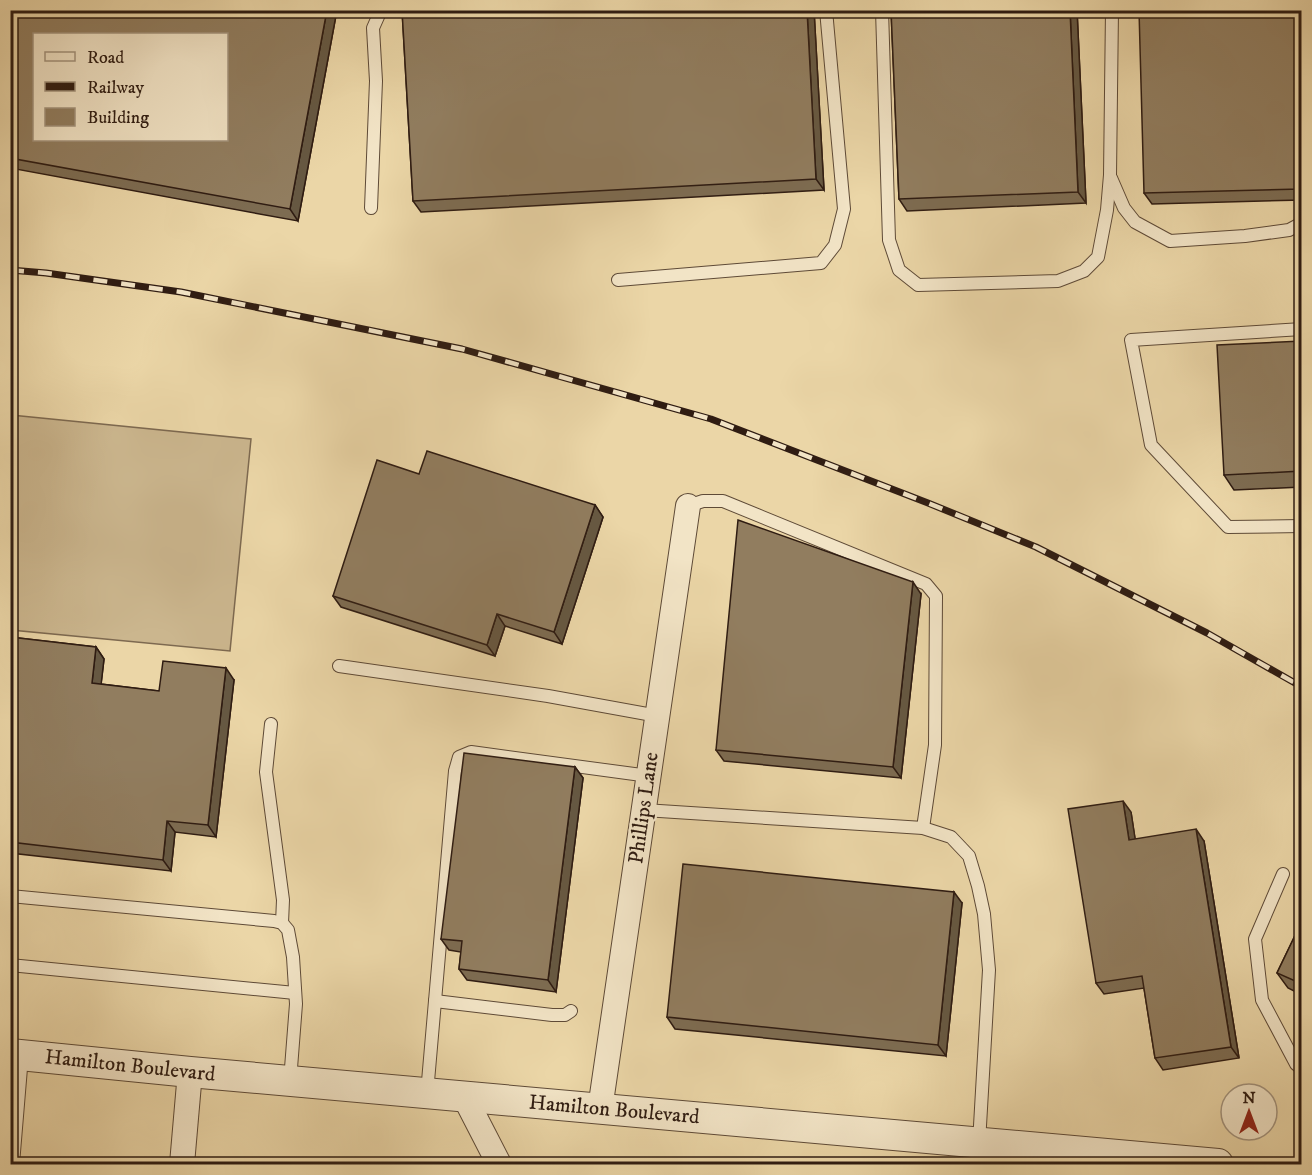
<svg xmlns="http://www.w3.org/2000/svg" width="1312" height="1175" font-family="'IM FELL DW Pica',serif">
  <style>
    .grass { fill: #cbb68e; stroke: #7d6950; stroke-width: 1.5 }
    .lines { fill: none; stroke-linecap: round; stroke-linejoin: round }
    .service-casing { stroke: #5e4a37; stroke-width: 14 }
    .minor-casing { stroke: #5e4a37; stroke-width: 26 }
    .tertiary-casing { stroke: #5e4a37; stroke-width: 32 }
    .service { stroke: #f2e4c6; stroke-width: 12 }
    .minor { stroke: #f2e4c6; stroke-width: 24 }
    .tertiary { stroke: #f2e4c6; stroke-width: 30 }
    .rail-casing { stroke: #2f1c12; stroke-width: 7 }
    .rail { stroke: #f2e4c6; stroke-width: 4.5; stroke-dasharray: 14; stroke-linecap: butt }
    .wall { fill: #7d6c52; stroke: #2f1c12; stroke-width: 1.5 }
    .shaded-wall { fill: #665842; stroke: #2f1c12; stroke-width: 1.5 }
    .building { fill: #917d5f; stroke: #2f1c12; stroke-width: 1.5; fill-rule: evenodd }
    .labels { text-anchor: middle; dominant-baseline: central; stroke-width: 4.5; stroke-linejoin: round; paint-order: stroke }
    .street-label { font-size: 21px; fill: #2f1c12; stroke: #f2e4c6 }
  </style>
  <rect width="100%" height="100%" fill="#ebd6a7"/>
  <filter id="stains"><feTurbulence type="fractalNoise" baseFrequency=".00333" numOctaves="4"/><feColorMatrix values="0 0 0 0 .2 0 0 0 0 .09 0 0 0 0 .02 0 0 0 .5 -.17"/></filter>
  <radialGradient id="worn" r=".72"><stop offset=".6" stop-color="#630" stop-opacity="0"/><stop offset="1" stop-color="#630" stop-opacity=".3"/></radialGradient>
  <polygon class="grass" points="11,415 251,439 230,651 11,630"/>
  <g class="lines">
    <g class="service-casing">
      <g id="service">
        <polyline points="882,10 889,240 899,270 918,285 1058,281 1084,271 1098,257 1107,210 1110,175 1112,10"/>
        <polyline points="1111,178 1124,208 1135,222 1170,241 1245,236 1289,230 1302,223"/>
        <polyline points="371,208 376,81 373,28 381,10"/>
        <polyline points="618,280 821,263 835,245 844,209 826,10"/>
        <polyline points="1302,329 1131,340 1151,445 1228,527 1302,526"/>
        <polyline points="688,506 703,501 723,501 926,584 936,596 935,745 923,828"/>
        <polyline points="339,666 548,696 658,716"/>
        <polyline points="271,724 266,772 283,900 282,923"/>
        <polyline points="644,810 923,828 951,837 969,856 978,886 984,914 989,970 979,1143"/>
        <polyline points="1283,874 1255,939 1262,1000 1296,1064 1302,1069"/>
        <polyline points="10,896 274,921 282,923 288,930 293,957 296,1004 290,1081"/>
        <polyline points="10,965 295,993"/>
        <polyline points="435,1001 552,1015 565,1015 571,1011"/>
        <polyline points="427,1093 455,771 459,757 471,752 649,776"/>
        <polyline points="13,1164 22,1056"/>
      </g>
    </g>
    <g class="minor-casing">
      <g id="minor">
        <polyline points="464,1096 499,1164"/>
        <polyline points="600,1109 688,506"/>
        <polyline points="182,1164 190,1072"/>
      </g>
    </g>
    <g class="tertiary-casing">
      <polyline id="tertiary" points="10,1054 190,1072 1218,1164"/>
    </g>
    <use href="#service" class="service"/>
    <use href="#minor" class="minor"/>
    <use href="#tertiary" class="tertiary"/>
    <g class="rail-casing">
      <polyline id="rail" points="10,270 46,273 181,292 462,349 711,419 928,503 1036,547 1207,633 1302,687"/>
    </g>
    <use href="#rail" class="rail"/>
  </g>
  <g class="wall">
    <polygon points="10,10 337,10 298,221 10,168"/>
    <polygon points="402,10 814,10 824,190 421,212 413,201"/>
    <polygon points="891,10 1077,10 1086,203 907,211 899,199"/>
    <polygon points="1302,10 1302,200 1152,204 1144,193"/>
    <polygon points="1302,341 1302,487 1234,490 1224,475"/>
    <polygon points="419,474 595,505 603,517 562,644 505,626 495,656 341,607 333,596"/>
    <polygon points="921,594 901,778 724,761 716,750"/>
    <polygon points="10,637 96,647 104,659 101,684 159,691 234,680 216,837 175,832 171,871 10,853"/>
    <polygon points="575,767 583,778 556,992 467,980 459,969 461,952 449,950 441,939"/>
    <polygon points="1131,812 1135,839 1204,841 1239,1058 1163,1070 1155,1058 1144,988 1104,994 1096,983"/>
    <polygon points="962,903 946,1056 675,1029 667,1017"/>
    <polygon points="1302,921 1302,995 1288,988 1277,973"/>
  </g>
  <g class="shaded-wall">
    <polygon points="327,10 337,10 298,221 290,209"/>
    <polygon points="807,10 814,10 824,190 816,179"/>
    <polygon points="1070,10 1077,10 1086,203 1078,192"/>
    <polygon points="1296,10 1302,10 1302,189 1301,189"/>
    <polygon points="595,505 603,517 562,644 554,632"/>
    <polygon points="913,582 921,594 901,778 893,767"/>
    <polygon points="497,614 505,626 495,656 487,645"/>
    <polygon points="96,647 104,659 100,694 92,683"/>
    <polygon points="226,668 234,680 216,837 208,825"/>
    <polygon points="575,767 583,778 556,992 548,980"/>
    <polygon points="1123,801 1131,812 1137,851 1129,840"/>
    <polygon points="167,821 175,832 171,871 163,860"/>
    <polygon points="1196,829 1204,841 1239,1058 1231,1047"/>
    <polygon points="954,892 962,903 946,1056 938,1045"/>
  </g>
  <g class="building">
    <path d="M 10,10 L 327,10 L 290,209 L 10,158 ZM 34,34 L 226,34 L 226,140 L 34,140 Z"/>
    <polygon points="402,10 807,10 816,179 413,201"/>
    <polygon points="891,10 1070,10 1078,192 899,199"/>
    <polygon points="1139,10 1296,10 1301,189 1144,193"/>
    <polygon points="1302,341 1302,471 1224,475 1217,345"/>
    <polygon points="427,451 595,505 554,632 497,614 487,645 333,596 377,460 419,474"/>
    <polygon points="738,520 913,582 893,767 716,750"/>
    <polygon points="10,637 96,647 92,683 159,691 163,661 226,668 208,825 167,821 163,860 10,842"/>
    <polygon points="464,753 575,767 548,980 459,969 462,941 441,939"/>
    <polygon points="1123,801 1129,840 1196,829 1231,1047 1155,1058 1142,976 1096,983 1068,809"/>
    <polygon points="683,864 954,892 938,1045 667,1017"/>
    <polygon points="1302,921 1302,984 1277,973"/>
  </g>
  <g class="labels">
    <g class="street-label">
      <text transform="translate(644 808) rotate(-82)">Phillips Lane</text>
      <text transform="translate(130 1066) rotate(6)">Hamilton Boulevard</text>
      <text transform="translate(614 1110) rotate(5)">Hamilton Boulevard</text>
    </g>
  </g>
  <rect width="1312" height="1175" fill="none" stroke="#ebd6a7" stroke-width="36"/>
  <rect x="12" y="12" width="1288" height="1151" fill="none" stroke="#2f1c12" stroke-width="3"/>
  <rect x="18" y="18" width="1276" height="1139" fill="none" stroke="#2f1c12" stroke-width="1.5"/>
  <rect x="33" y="33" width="195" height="108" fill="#f2e4c6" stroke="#a4947e" stroke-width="1.5"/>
  <rect x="45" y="52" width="30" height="9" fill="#f2e4c6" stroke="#a4947e" stroke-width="1.5"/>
  <text x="87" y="63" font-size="18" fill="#2f1c12">Road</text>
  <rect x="45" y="82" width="30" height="9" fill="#2f1c12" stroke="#a4947e" stroke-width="1.5"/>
  <text x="87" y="93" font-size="18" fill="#2f1c12">Railway</text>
  <rect x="45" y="108" width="30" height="18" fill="#917d5f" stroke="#a4947e" stroke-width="1.5"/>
  <text x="87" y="123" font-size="18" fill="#2f1c12">Building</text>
  <g transform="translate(1249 1112)"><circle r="28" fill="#f2e4c6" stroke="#a4947e" stroke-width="1.5"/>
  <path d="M0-4.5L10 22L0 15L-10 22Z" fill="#8f2418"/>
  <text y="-9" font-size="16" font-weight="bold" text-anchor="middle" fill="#2f1c12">N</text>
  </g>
  <rect width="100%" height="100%" filter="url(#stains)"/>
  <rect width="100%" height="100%" fill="url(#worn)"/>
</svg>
